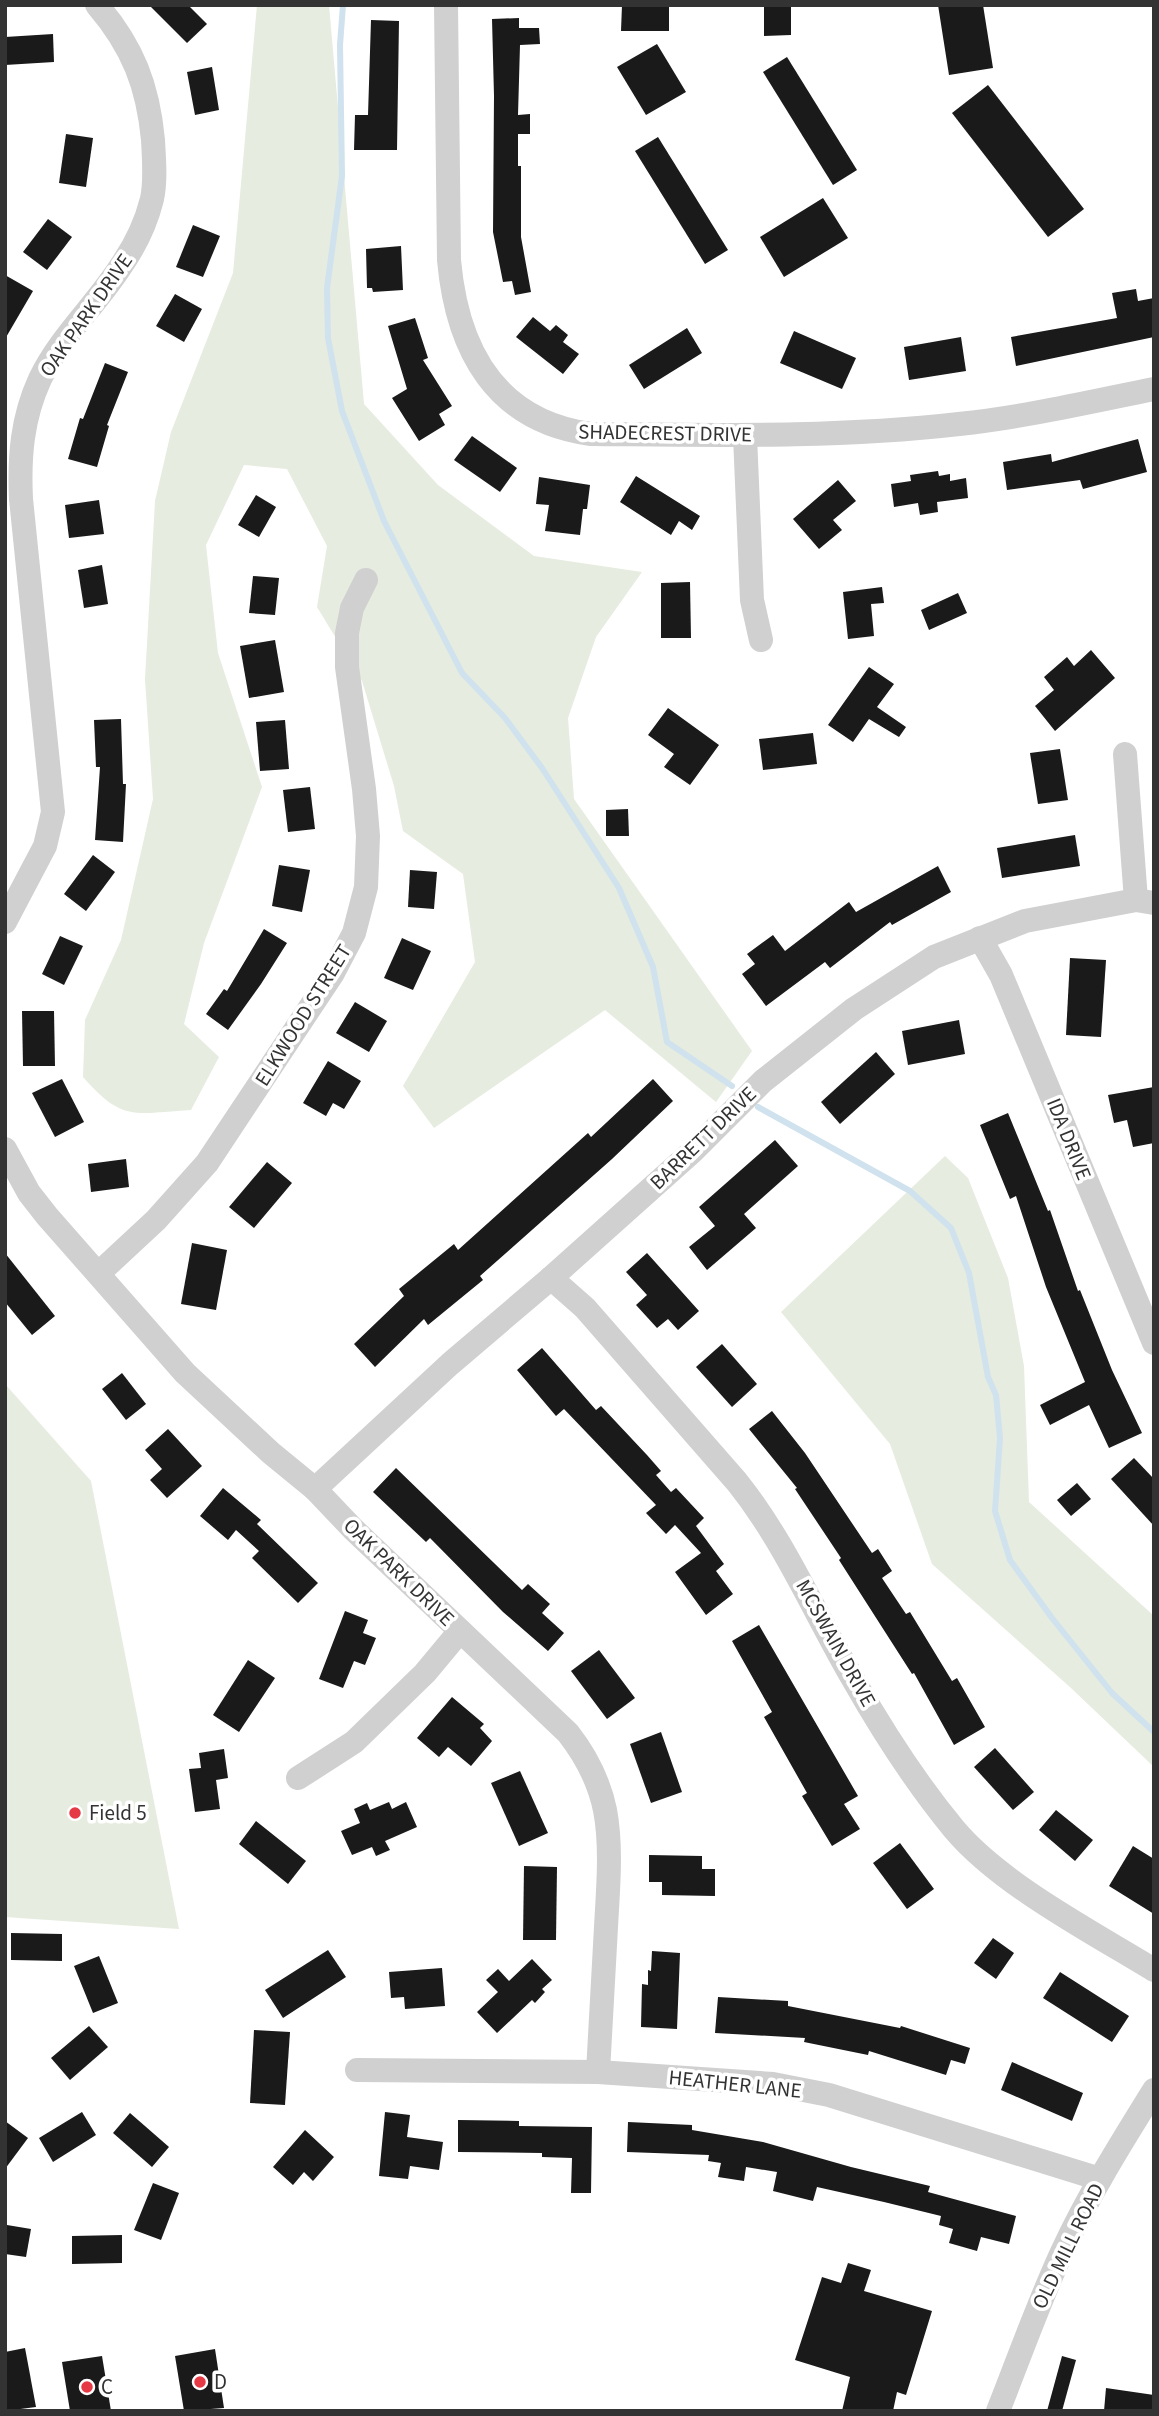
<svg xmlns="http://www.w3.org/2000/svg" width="1159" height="2416" font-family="'Source Sans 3',sans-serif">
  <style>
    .green { fill: #e6ecdf }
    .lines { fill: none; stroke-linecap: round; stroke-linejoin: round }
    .stream { stroke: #cfe2ee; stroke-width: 6 }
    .building { fill: #1a1a1a }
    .minor { stroke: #d0d0d0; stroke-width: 24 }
    .poi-dot { fill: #e63946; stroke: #fff; stroke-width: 2.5 }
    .labels { text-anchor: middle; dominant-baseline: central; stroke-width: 7; stroke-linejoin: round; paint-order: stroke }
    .street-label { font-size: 21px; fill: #333; stroke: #fff }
    .poi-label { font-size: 21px; fill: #333; stroke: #fff; text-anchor: start }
  </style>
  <rect width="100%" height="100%" fill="#fff"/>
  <g class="green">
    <path d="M 257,5 L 329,5 L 364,404 L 438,485 L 534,556 L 642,572 L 596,637 L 568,718 L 574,799 L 752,1051 L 716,1102 L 605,1010 L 434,1128 L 403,1086 L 475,962 L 463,874 L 403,831 L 394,786 L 362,681 L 317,607 L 327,546 L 287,469 L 244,465 L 206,545 L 218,653 L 262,787 L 204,943 L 184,1024 L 219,1057 L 191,1110 C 135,1113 123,1123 83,1077 L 85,1020 L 121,940 L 153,799 L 145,679 L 155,501 L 171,432 L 233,273 Z"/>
    <polygon points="945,1156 968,1178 1008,1278 1024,1366 1029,1502 1154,1616 1154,1767 1071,1688 932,1564 890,1444 781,1312"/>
    <polygon points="5,1384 91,1481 179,1929 5,1917"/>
  </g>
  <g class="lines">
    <g class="stream">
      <polyline points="343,5 340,45 342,176 327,288 328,338 342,411 384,521 462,673 505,718 542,768 619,888 653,967 667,1042 732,1086"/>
      <polyline points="758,1107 910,1191 951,1228 969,1273 988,1377 996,1395 1000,1438 995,1511 1010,1560 1052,1618 1112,1693 1154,1732"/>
    </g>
  </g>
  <g class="building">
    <polygon points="149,5 188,5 207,24 187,43"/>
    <polygon points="622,5 669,5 669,31 621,31"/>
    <polygon points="764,5 791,5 791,35 764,36"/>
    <polygon points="938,5 983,5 993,68 949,75"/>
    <polygon points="519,18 519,28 539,28 540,44 520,45 518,115 530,114 530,134 518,134 518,166 521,166 521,237 531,292 515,295 512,281 503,282 493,232 494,96 492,19"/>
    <polygon points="371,20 399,21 397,150 354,150 355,115 368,115"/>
    <polygon points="53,34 54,62 5,65 5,37"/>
    <polygon points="657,44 686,92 646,115 617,67"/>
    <polygon points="787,57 857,170 833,185 763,72"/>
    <polygon points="212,67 219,110 195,115 187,72"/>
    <polygon points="988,85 1084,209 1048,237 952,113"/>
    <polygon points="66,134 93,138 86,187 59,183"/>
    <polygon points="658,137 728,250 705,264 635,151"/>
    <polygon points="823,198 848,238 784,277 760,237"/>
    <polygon points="48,219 72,237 47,270 23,252"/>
    <polygon points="193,225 220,236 203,277 176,267"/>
    <polygon points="401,246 403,290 373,292 372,288 367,288 366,249"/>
    <polygon points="5,275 33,291 5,339"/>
    <polygon points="1136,289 1138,301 1154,298 1154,337 1016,366 1011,337 1117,318 1112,293"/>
    <polygon points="175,294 202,309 184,342 156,326"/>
    <polygon points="533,317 550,331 556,325 568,335 563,342 579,354 563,374 516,337"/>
    <polygon points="415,318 428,358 423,360 452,406 439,414 445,425 419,441 392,398 407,389 388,326"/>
    <polygon points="687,328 702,353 644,389 629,365"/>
    <polygon points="794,331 856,358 842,389 780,363"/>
    <polygon points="961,337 966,371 909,380 904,347"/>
    <polygon points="105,363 128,372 107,425 109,426 97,467 68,459 80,418 83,419"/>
    <polygon points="472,436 517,468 500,492 454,460"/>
    <polygon points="1138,439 1147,472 1083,489 1080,480 1007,490 1003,462 1051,454 1052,462"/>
    <polygon points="938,471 939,476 950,474 950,481 966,478 968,498 937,502 938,512 920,515 918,503 894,507 891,484 911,481 910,475"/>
    <polygon points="636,476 700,516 692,530 679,521 671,535 620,502"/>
    <polygon points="539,477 590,485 587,509 583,509 580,535 545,531 549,505 536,504"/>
    <polygon points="838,480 856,501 833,520 842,530 819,549 793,519"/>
    <polygon points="256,495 276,507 259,537 238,525"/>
    <polygon points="99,500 104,534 69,538 65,505"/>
    <polygon points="102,565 108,604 84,608 78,570"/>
    <polygon points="253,576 279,578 275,615 249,613"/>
    <polygon points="690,582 691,638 661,638 661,583"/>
    <polygon points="882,587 884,603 871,604 874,636 848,639 843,592"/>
    <polygon points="958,593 967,613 929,630 921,610"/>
    <polygon points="275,640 284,692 249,698 240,646"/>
    <polygon points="1091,650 1115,678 1055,731 1035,706 1054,690 1044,677 1067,657 1074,666"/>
    <polygon points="869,667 894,684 877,707 906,727 899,737 869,719 853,742 828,725"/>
    <polygon points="668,708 719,745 690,785 664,767 674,754 648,735"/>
    <polygon points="121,719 123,784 126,784 123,842 95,840 100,767 96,767 94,720"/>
    <polygon points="285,720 289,769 260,771 256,722"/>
    <polygon points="813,733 817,764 763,770 759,739"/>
    <polygon points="1060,749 1068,800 1038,804 1030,753"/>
    <polygon points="310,787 315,829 288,832 283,790"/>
    <polygon points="628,809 629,836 606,836 606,810"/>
    <polygon points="1075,835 1080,866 1002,878 997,848"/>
    <polygon points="93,855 115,872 86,911 64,894"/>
    <polygon points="279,865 310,870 302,912 272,906"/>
    <polygon points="938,866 951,892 892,925 890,922 830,968 825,962 766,1006 742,974 755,964 747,954 773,935 785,951 849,902 856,912"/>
    <polygon points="410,870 437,872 434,909 408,907"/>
    <polygon points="264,929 287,943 261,984 228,1030 206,1014 224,989 227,991"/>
    <polygon points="60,936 83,946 64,985 42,974"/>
    <polygon points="402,938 431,951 413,990 384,978"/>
    <polygon points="1070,958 1106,960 1101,1037 1066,1035"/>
    <polygon points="355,1002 387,1021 369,1052 336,1033"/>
    <polygon points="22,1011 54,1011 55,1066 23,1066"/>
    <polygon points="959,1020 965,1054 908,1065 902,1031"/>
    <polygon points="876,1052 895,1074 840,1124 821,1102"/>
    <polygon points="328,1061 361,1081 344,1109 333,1103 326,1116 303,1103"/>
    <polygon points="62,1079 84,1122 55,1137 32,1093"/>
    <polygon points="653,1079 673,1101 612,1159 480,1276 483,1280 428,1325 424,1319 375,1367 354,1344 404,1296 399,1289 454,1244 458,1250 588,1133 591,1137"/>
    <polygon points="1154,1087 1154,1143 1133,1147 1127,1120 1114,1123 1108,1095"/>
    <polygon points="1008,1113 1048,1211 1050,1210 1078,1291 1080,1290 1112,1370 1142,1433 1109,1448 1089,1405 1050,1425 1040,1405 1085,1382 1046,1287 1016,1196 1010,1199 980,1125"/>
    <polygon points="775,1140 798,1166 744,1214 756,1228 707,1270 689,1247 715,1226 699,1207"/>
    <polygon points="126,1159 129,1187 91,1192 88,1164"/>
    <polygon points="267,1162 292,1183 254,1228 229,1207"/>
    <polygon points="192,1243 227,1250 216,1310 181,1304"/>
    <polygon points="5,1253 55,1316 32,1335 5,1302"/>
    <polygon points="647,1253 699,1311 678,1330 668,1319 657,1328 636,1305 647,1295 626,1272"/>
    <polygon points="722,1344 757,1384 732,1407 696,1367"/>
    <polygon points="542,1348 596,1410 601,1406 647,1455 661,1471 656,1475 671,1492 676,1488 704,1518 696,1526 724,1564 716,1571 733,1594 706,1615 675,1572 701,1553 675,1525 666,1534 646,1513 656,1505 564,1409 556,1416 517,1370"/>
    <polygon points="122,1373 146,1404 126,1420 102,1389"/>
    <polygon points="772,1411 805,1453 872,1553 878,1549 892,1571 882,1578 906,1614 910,1612 952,1681 957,1678 985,1727 954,1745 914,1673 912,1674 839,1560 841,1558 795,1489 797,1488 749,1429"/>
    <polygon points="168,1429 202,1466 167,1498 150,1480 162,1469 145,1450"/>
    <polygon points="1134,1458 1154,1479 1154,1526 1111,1479"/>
    <polygon points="396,1468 522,1590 528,1584 550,1604 542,1613 564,1633 548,1651 503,1612 430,1538 426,1542 373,1492"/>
    <polygon points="1077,1483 1091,1499 1071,1516 1057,1500"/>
    <polygon points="223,1488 261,1520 257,1524 318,1583 298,1603 252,1558 259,1551 236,1530 228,1540 200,1516"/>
    <polygon points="345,1611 368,1620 363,1633 376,1638 365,1665 354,1661 343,1688 319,1679"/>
    <polygon points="759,1625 858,1796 844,1804 860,1829 832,1846 802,1796 807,1793 764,1717 772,1712 732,1641"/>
    <polygon points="599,1650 635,1698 607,1719 571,1671"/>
    <polygon points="248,1660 275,1678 239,1732 213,1715"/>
    <polygon points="452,1697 484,1724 480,1728 492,1741 471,1766 448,1747 439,1757 417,1738"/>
    <polygon points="661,1732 682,1792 651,1803 630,1744"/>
    <polygon points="995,1748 1034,1792 1013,1810 974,1767"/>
    <polygon points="224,1749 228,1778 216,1780 220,1809 195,1812 189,1769 201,1768 199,1753"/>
    <polygon points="520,1771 548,1833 519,1846 491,1783"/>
    <polygon points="389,1802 392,1809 406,1802 417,1827 385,1841 390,1850 376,1856 372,1847 352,1855 341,1831 360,1823 354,1809 367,1803 370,1810"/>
    <polygon points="1056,1810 1093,1840 1075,1861 1039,1830"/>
    <polygon points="256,1821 306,1861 288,1884 239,1844"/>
    <polygon points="900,1843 934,1889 907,1909 873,1863"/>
    <polygon points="1133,1846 1154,1859 1154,1914 1109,1886"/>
    <polygon points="649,1855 702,1856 702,1869 715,1869 715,1896 662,1895 662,1882 649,1882"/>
    <polygon points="524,1866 557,1867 556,1940 523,1940"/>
    <polygon points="11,1933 62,1934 62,1961 11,1960"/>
    <polygon points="993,1938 1014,1953 996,1979 974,1963"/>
    <polygon points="328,1950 346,1977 283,2018 265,1990"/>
    <polygon points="652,1951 680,1953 677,2029 641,2027 642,1984 648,1985 648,1970 651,1971"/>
    <polygon points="99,1956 118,2003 93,2013 74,1966"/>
    <polygon points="532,1959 552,1980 542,1989 545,1992 535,2003 532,2000 497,2033 477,2012 498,1992 486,1980 498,1969 509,1981"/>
    <polygon points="442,1968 445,2006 405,2009 404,1997 391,1998 389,1972"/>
    <polygon points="1060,1972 1129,2016 1112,2042 1043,1998"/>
    <polygon points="718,1997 788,2001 788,2006 900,2028 901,2026 970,2048 965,2064 951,2060 946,2075 869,2051 868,2055 804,2042 805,2038 715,2033"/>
    <polygon points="89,2026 108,2047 70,2080 51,2058"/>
    <polygon points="254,2030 290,2032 285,2105 250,2103"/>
    <polygon points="1012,2062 1083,2093 1072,2121 1001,2090"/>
    <polygon points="82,2112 96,2135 53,2162 39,2138"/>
    <polygon points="385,2112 410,2115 407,2137 443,2142 439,2170 410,2166 408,2179 379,2176"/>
    <polygon points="130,2113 169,2147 152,2167 113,2133"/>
    <polygon points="458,2120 519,2121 519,2126 592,2127 591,2193 571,2193 572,2158 542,2157 542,2153 458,2152"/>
    <polygon points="5,2121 28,2138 5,2169"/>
    <polygon points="628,2122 692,2125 692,2130 763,2142 851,2167 930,2186 928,2192 1016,2216 1009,2244 981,2237 977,2251 949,2243 953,2229 939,2225 941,2216 884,2202 817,2187 813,2201 773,2191 777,2172 746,2167 744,2181 718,2177 721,2163 708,2161 709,2155 627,2152"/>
    <polygon points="305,2130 334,2157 313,2181 304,2172 293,2185 273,2167"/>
    <polygon points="153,2183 179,2193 161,2240 134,2230"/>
    <polygon points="7,2225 31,2229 26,2257 5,2254"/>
    <polygon points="122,2235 122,2263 72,2264 72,2236"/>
    <polygon points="848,2263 871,2270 864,2291 932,2311 906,2395 897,2392 893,2411 842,2411 850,2377 795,2360 822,2277 841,2283"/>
    <polygon points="25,2348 36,2407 5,2411 5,2352"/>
    <polygon points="215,2349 224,2408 184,2411 175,2356"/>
    <polygon points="102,2356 111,2411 70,2411 62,2362"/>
    <polygon points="1062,2356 1076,2360 1062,2411 1047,2411"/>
    <polygon points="1106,2388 1154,2395 1154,2411 1104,2411"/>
  </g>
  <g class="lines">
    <g class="minor">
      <path d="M 446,5 L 449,260 C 457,350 495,421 591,434 C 714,435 837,438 959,424 C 1025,417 1089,402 1154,389"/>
      <polyline points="745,436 752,600 761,640"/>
      <polyline points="1125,754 1136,900"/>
      <path d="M 5,922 L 45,846 L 53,812 L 21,499 C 19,457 22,418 40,379 C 60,337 96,305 121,266 C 135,246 146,223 152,199 C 156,180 154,160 153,140 C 148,86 133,47 97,5"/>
      <polyline points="980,938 1001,975 1154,1343"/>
      <path d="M 5,1149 L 29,1193 L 47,1216 L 185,1373 L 271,1453 L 315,1489 L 353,1529 L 568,1733 C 586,1756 599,1781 605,1810 C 612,1847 608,1889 606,1927 C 603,1975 601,2024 598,2072"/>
      <polyline points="99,1273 156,1220 207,1163 333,973 354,933 366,887 368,836 364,789 347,667 347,633 352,608 366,580"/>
      <path d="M 551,1278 L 585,1308 L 737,1482 C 785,1542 814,1612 853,1679 C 882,1730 916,1783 954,1829 C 1000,1884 1092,1932 1154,1970"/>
      <polyline points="315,1489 450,1364 551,1278 693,1151 763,1081 854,1009 934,957 1025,921 1136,900 1154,903"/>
      <polyline points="298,1778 354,1742 425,1673 460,1631"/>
      <polyline points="357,2070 598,2072 773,2084 829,2095 1100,2179"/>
      <path d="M 998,2411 C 1019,2358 1038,2304 1062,2252 C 1088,2196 1121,2143 1154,2090"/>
    </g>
  </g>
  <g class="poi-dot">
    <circle cx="75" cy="1813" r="7"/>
    <circle cx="200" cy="2382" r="7"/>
    <circle cx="87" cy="2387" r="7"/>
  </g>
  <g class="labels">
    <g class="street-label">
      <text transform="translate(86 315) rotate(-55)">OAK PARK DRIVE</text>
      <text transform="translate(665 433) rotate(1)">SHADECREST DRIVE</text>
      <text transform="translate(303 1015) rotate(-58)">ELKWOOD STREET</text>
      <text transform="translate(703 1138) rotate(-44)">BARRETT DRIVE</text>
      <text transform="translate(1069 1139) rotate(68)">IDA DRIVE</text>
      <text transform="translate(399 1572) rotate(44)">OAK PARK DRIVE</text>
      <text transform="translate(836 1643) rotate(61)">MCSWAIN DRIVE</text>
      <text transform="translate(735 2084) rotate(6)">HEATHER LANE</text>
      <text transform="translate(1068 2246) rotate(-64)">OLD MILL ROAD</text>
    </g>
    <g class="poi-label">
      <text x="89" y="1813">Field 5</text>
      <text x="214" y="2382">D</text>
      <text x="101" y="2387">C</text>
    </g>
  </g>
  <rect width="1159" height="2416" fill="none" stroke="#333333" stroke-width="14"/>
</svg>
